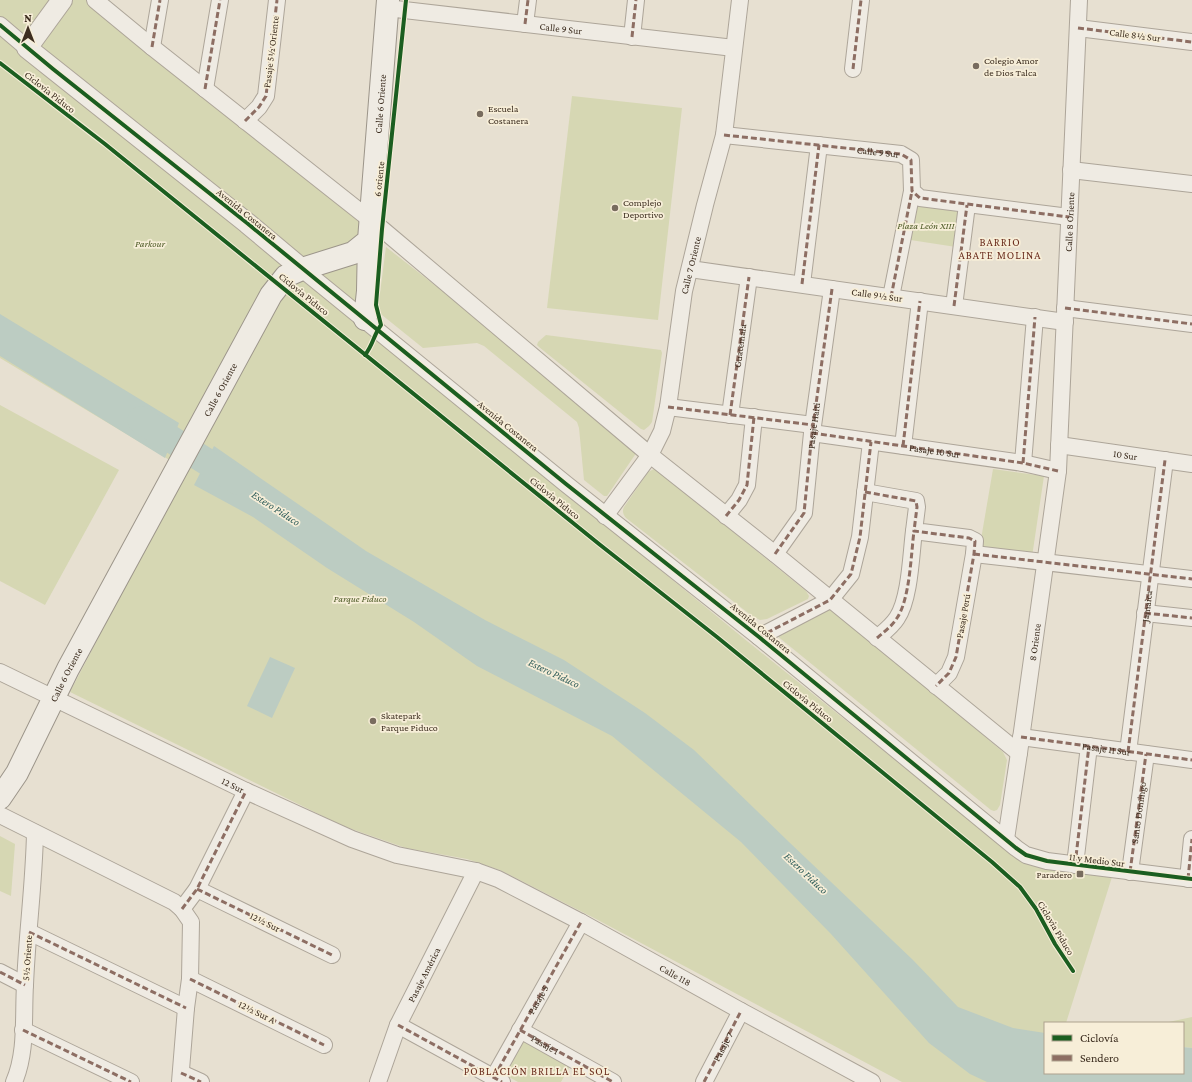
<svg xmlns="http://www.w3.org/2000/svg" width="1192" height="1082" font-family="'Crimson Pro',serif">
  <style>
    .green { fill: #d6d7b3 }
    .water { fill: #bcccc2 }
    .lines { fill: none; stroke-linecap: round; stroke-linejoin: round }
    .river { stroke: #bcccc2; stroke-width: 27 }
    .minor-casing { stroke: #ada599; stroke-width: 18 }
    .tertiary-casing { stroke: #ada599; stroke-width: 22 }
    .secondary-casing { stroke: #9c958a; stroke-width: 24 }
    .minor { stroke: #efebe3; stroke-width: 16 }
    .tertiary { stroke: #efebe3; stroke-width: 20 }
    .secondary { stroke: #efebe3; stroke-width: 22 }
    .quiet { stroke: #8d6e63; stroke-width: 3; stroke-dasharray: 6 3; stroke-linecap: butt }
    .cycleway-casing { stroke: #f7eed8; stroke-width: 6 }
    .cycleway { stroke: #1b5e20; stroke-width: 4 }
    .poi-dot { fill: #786c5e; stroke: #f7eed8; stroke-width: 1.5 }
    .labels { text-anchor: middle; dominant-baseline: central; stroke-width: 3.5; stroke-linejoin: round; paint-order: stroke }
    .street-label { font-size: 10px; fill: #3d2e20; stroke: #f7eed8 }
    .poi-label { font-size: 10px; fill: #3d2e20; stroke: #f7eed8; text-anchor: start }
    .park-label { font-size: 10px; font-style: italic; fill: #4d5a26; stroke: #f7eed8 }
    .neighbourhood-label { font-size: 11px; letter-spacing: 1px; fill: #6b2e1e; stroke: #f7eed8 }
    .water-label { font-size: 11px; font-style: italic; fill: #2f5d5a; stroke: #f7eed8 }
  </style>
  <rect width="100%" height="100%" fill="#e7e0d1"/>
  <g class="green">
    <path d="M 0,0 L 93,0 L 368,221 L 364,327 L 747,641 L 1016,857 C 1044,874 1080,873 1112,877 L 1066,1023 L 1045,1023 L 1045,1073 L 1183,1073 L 1192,1082 L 902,1082 L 596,919 L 500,870 L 467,859 L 406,848 L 343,826 L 70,692 L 186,470 L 0,358 Z"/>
    <polygon points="572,96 682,108 658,320 547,308"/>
    <polygon points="909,204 961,212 956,247 904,239"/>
    <polygon points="386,247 641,446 607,496 604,496 584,480 579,428 577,422 484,346 477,343 423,348 382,315 379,312 378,308"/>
    <polygon points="546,335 661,350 662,353 652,422 649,426 644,430 641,429 539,347 537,345 538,342"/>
    <polygon points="0,405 119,470 45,605 0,581"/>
    <path d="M 654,469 L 657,470 L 806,591 L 809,596 L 808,599 L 767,619 L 760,620 L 752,616 L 626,518 C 623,514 622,511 624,507 L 648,472 Z"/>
    <polygon points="993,469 1044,476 1032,557 979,551"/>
    <polygon points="828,609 832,610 839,613 1003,752 1007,760 1000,805 997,810 994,811 991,810 776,635"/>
    <polygon points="0,836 15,844 11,896 0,891"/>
    <polygon points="1192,1017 1192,1048 1183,1047 1183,1023 1164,1023"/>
    <polygon points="517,1037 570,1066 561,1082 518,1082 498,1071"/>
  </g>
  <g class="water">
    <polygon points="0,314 179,423 165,458 0,356"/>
    <polygon points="214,446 366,551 485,620 564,660 645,713 694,750 789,842 913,960 958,1007 1013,1028 1045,1033 1045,1073 1183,1073 1183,1047 1192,1048 1192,1082 987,1082 970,1074 929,1043 831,934 741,842 612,736 477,666 414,622 327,568 253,517 194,485"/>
    <polygon points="270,657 295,668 272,718 247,706"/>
  </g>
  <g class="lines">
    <polyline class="river" points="141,420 237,481"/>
    <g class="minor-casing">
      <g id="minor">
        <polyline points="95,0 152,47 382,229 650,455 775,554 1019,753"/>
        <path id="s1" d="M 387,8 L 734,48"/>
        <polyline points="525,24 528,0"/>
        <polyline points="0,25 27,48"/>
        <polyline points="1078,28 1192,42"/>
        <polyline points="632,37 636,0"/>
        <polyline points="152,47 160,0"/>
        <polyline points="853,69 861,0"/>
        <polyline points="205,89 220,0"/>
        <polyline points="245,121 259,107 266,96 277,0"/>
        <path id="s2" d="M 724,135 L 901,154 L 911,160 L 912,191 L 920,198 L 1069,217"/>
        <polyline points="1071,170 1192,184"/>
        <polyline points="302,269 566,484 759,637 1016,848 1026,855 1047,861 1192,879"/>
        <polyline points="690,269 1065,322"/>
        <polyline points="802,284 819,145"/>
        <polyline points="891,297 912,191"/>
        <polyline points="954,306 967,205"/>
        <polyline points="1065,308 1192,324"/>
        <polyline points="668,407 813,425"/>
        <polyline points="730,415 749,277"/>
        <path id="s3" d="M 812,433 L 1023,463 L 1058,471"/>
        <path id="s4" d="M 1059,445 L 1192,464"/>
        <polyline points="903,446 920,301"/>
        <polyline points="1023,463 1035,317"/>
        <polyline points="865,492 916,501 917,507 914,531 969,538 975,541 974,554 956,657 949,673 936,686"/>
        <path id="s5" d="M 605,516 L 650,455 L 662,431 L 668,407 L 684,291 L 705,205 L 724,135 L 740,0"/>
        <polyline points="726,516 739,500 747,485 754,417"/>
        <path id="s6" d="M 775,554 L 804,513 L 812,433 L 832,289"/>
        <polyline points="974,554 1192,579"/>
        <polyline points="1145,613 1192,618"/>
        <polyline points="759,637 830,600 851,574 860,537 871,442"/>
        <path d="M 877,638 C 884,632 892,626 897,618 C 910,599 911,554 914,531"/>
        <path id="s7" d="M 0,672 L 246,791 L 352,839 L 397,855 L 476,871 L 498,879 L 581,922 L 741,1011 L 872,1082"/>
        <path id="s8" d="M 1021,737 L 1192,760"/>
        <polyline points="1128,752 1165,460"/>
        <polyline points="0,815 174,902 182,909 191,922 190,979 186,1008 180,1082"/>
        <path id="s9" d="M 1006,839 L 1019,753 L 1058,471 L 1079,0"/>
        <polyline points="1075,865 1089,746"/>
        <polyline points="1130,872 1146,754"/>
        <polyline points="1188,879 1192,839"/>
        <polyline points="197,889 332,955"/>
        <polyline points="182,909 197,889 246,791"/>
        <polyline points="29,932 186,1008"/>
        <polyline points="0,972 25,985"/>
        <polyline points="190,979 324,1045"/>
        <polyline points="398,1025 502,1082"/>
        <polyline points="23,1030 131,1082"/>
        <path id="s10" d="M 520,1030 L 613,1082"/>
        <polyline points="181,1073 201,1082"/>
        <path id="s11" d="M 494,1077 L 581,922"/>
        <path d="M 14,1082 C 27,1052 23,1017 25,985 C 27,934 34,884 35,833"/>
        <path id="s12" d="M 378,1082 L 398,1025 L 476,871"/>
        <path id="s13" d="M 704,1082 L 741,1011"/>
      </g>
    </g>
    <g class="tertiary-casing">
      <polyline id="tertiary" points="62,0 27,48 247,223 302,269"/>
    </g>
    <g class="secondary-casing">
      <g id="secondary">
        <polyline points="365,319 368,291 369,240"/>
        <path id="s14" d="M 0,798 L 17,773 L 68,669 L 271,295 L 286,276 L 302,269 L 353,253 L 369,240 L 388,0"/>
      </g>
    </g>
    <use href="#minor" class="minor"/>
    <use href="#tertiary" class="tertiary"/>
    <use href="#secondary" class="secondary"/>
    <g class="quiet">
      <polyline points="525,24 528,0"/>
      <polyline points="1078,28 1192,42"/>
      <polyline points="632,37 636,0"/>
      <polyline points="152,47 160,0"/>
      <polyline points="853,69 861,0"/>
      <polyline points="205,89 220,0"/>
      <polyline points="245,121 259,107 266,96 277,0"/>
      <polyline points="724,135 901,154 911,160 912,191 920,198 1069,217"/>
      <polyline points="802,284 819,145"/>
      <polyline points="891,297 912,191"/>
      <polyline points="954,306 967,205"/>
      <polyline points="1065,308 1192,324"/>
      <polyline points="668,407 813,425"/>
      <path id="s15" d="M 730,415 L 749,277"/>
      <polyline points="812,433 1023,463 1058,471"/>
      <polyline points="903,446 920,301"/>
      <polyline points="1023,463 1035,317"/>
      <polyline points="865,492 916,501 917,507 914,531 969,538 975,541 974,554 956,657 949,673 936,686"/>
      <polyline points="726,516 739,500 747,485 754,417"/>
      <polyline points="775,554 804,513 812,433 832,289"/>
      <polyline points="974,554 1192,579"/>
      <polyline points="1145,613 1192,618"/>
      <polyline points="759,637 830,600 851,574 860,537 871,442"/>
      <path d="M 877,638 C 884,632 892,626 897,618 C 910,599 911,554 914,531"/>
      <polyline points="1021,737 1192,760"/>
      <path id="s16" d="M 1128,752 L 1165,460"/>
      <polyline points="1075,865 1089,746"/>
      <path id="s17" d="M 1130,872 L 1146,754"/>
      <polyline points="1188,879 1192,839"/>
      <polyline points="197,889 332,955"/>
      <polyline points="182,909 197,889 246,791"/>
      <polyline points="29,932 186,1008"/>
      <polyline points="0,972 25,985"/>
      <polyline points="190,979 324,1045"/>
      <polyline points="398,1025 502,1082"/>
      <polyline points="23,1030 131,1082"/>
      <polyline points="520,1030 613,1082"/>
      <polyline points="181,1073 201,1082"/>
      <polyline points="494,1077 581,922"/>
      <polyline points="704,1082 741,1011"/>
    </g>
    <g class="cycleway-casing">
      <g id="cycleway">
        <polyline points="0,25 53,69 247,223 566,484 759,637 1016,848 1026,855 1047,861 1192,879"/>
        <polyline points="0,63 105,144 599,544 717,637 992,862 1020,887 1036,909 1055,944 1073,971"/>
        <path d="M 365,355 C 373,345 374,334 381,325 L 376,305 L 382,229 L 406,0"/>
      </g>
    </g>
    <use href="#cycleway" class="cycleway"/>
  </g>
  <g class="poi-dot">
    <circle cx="976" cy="66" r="4"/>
    <circle cx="480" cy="114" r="4"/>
    <circle cx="615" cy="208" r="4"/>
    <circle cx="373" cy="721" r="4"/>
    <rect x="1076" y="870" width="8" height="8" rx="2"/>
  </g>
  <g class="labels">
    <g class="street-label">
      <text stroke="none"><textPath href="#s1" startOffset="175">Calle 9 Sur</textPath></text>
      <text transform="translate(1135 35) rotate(7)">Calle 8½ Sur</text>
      <text transform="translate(271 52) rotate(-83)">Pasaje 5½ Oriente</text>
      <text transform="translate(50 92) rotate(38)">Ciclovia Piduco</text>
      <text stroke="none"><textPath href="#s14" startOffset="824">Calle 6 Oriente</textPath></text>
      <text stroke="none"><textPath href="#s2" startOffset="155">Calle 9 Sur</textPath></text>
      <text transform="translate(379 179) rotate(-84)">6 oriente</text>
      <text transform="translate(247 214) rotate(39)">Avenida Costanera</text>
      <text stroke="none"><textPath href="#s9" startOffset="621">Calle 8 Oriente</textPath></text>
      <text stroke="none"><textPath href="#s5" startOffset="271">Calle 7 Oriente</textPath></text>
      <text transform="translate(304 294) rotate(39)">Ciclovia Piduco</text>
      <text transform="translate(877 295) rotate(8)">Calle 9½ Sur</text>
      <text stroke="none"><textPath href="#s15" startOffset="70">Guatemala</textPath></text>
      <text stroke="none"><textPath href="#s14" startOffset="464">Calle 6 Oriente</textPath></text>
      <text transform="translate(508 426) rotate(39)">Avenida Costanera</text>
      <text stroke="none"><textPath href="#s6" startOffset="138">Pasaje Haiti</textPath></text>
      <text stroke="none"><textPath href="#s3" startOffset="124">Pasaje 10 Sur</textPath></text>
      <text stroke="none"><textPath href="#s4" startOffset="67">10 Sur</textPath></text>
      <text transform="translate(555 498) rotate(39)">Ciclovia Piduco</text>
      <text stroke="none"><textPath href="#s16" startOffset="147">Jamaica</textPath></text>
      <text transform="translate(963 616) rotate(-80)">Pasaje Perú</text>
      <text transform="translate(761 628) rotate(39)">Avenida Costanera</text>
      <text stroke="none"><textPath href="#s9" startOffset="199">8 Oriente</textPath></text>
      <text stroke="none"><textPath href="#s14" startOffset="140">Calle 6 Oriente</textPath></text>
      <text transform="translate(808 701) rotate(39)">Ciclovia Piduco</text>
      <text stroke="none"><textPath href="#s8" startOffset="86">Pasaje 11 Sur</textPath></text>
      <text stroke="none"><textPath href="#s7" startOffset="259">12 Sur</textPath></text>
      <text stroke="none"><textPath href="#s17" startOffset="60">Santo Domingo</textPath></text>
      <text transform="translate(1097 860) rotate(7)">11 y Medio Sur</text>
      <text transform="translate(265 922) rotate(26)">12½ Sur</text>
      <text transform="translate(1056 928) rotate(59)">Ciclovia Piduco</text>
      <text transform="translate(27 958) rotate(-86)">5½ Oriente</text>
      <text stroke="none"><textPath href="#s7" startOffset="743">Calle 118</textPath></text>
      <text stroke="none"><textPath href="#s12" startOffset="117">Pasaje América</textPath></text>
      <text stroke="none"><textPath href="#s11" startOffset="89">Pasaje 5</textPath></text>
      <text transform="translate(257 1012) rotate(26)">12½ Sur A</text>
      <text stroke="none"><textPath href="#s10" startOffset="29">Pasaje 1</textPath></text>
      <text stroke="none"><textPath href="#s13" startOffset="40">Pasaje 7</textPath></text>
    </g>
    <g class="poi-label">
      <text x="984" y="60">Colegio Amor<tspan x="984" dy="12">de Dios Talca</tspan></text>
      <text x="488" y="108">Escuela<tspan x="488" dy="12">Costanera</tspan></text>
      <text x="623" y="202">Complejo<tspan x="623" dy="12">Deportivo</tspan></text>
      <text x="381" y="715">Skatepark<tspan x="381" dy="12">Parque Piduco</tspan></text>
      <text x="1072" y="874" text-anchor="end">Paradero</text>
    </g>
    <g class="park-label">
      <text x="926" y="225">Plaza León XIII</text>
      <text x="150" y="243">Parkour</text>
      <text x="360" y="598">Parque Piduco</text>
    </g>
    <g class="neighbourhood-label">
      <text x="1000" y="242">BARRIO<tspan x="1000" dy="13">ABATE MOLINA</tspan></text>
      <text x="537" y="1071">POBLACIÓN BRILLA EL SOL</text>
    </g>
    <g class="water-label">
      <text transform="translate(276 508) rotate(33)">Estero Piduco</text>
      <text transform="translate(554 673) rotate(25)">Estero Piduco</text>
      <text transform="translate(806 873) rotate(43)">Estero Piduco</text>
    </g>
  </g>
  <rect x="1044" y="1022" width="140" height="52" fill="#f7eed8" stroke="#ada18e"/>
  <rect x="1052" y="1035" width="20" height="6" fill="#1b5e20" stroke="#ada18e"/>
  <text x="1080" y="1042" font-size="12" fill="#3d2e20">Ciclovía</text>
  <rect x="1052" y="1055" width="20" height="6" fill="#8d6e63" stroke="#ada18e"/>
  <text x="1080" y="1062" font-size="12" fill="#3d2e20">Sendero</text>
  <g transform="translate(28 28)" stroke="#f7eed8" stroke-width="3" paint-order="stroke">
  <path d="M0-3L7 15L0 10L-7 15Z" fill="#3d2e20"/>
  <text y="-6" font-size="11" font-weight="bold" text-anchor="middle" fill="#3d2e20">N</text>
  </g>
</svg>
